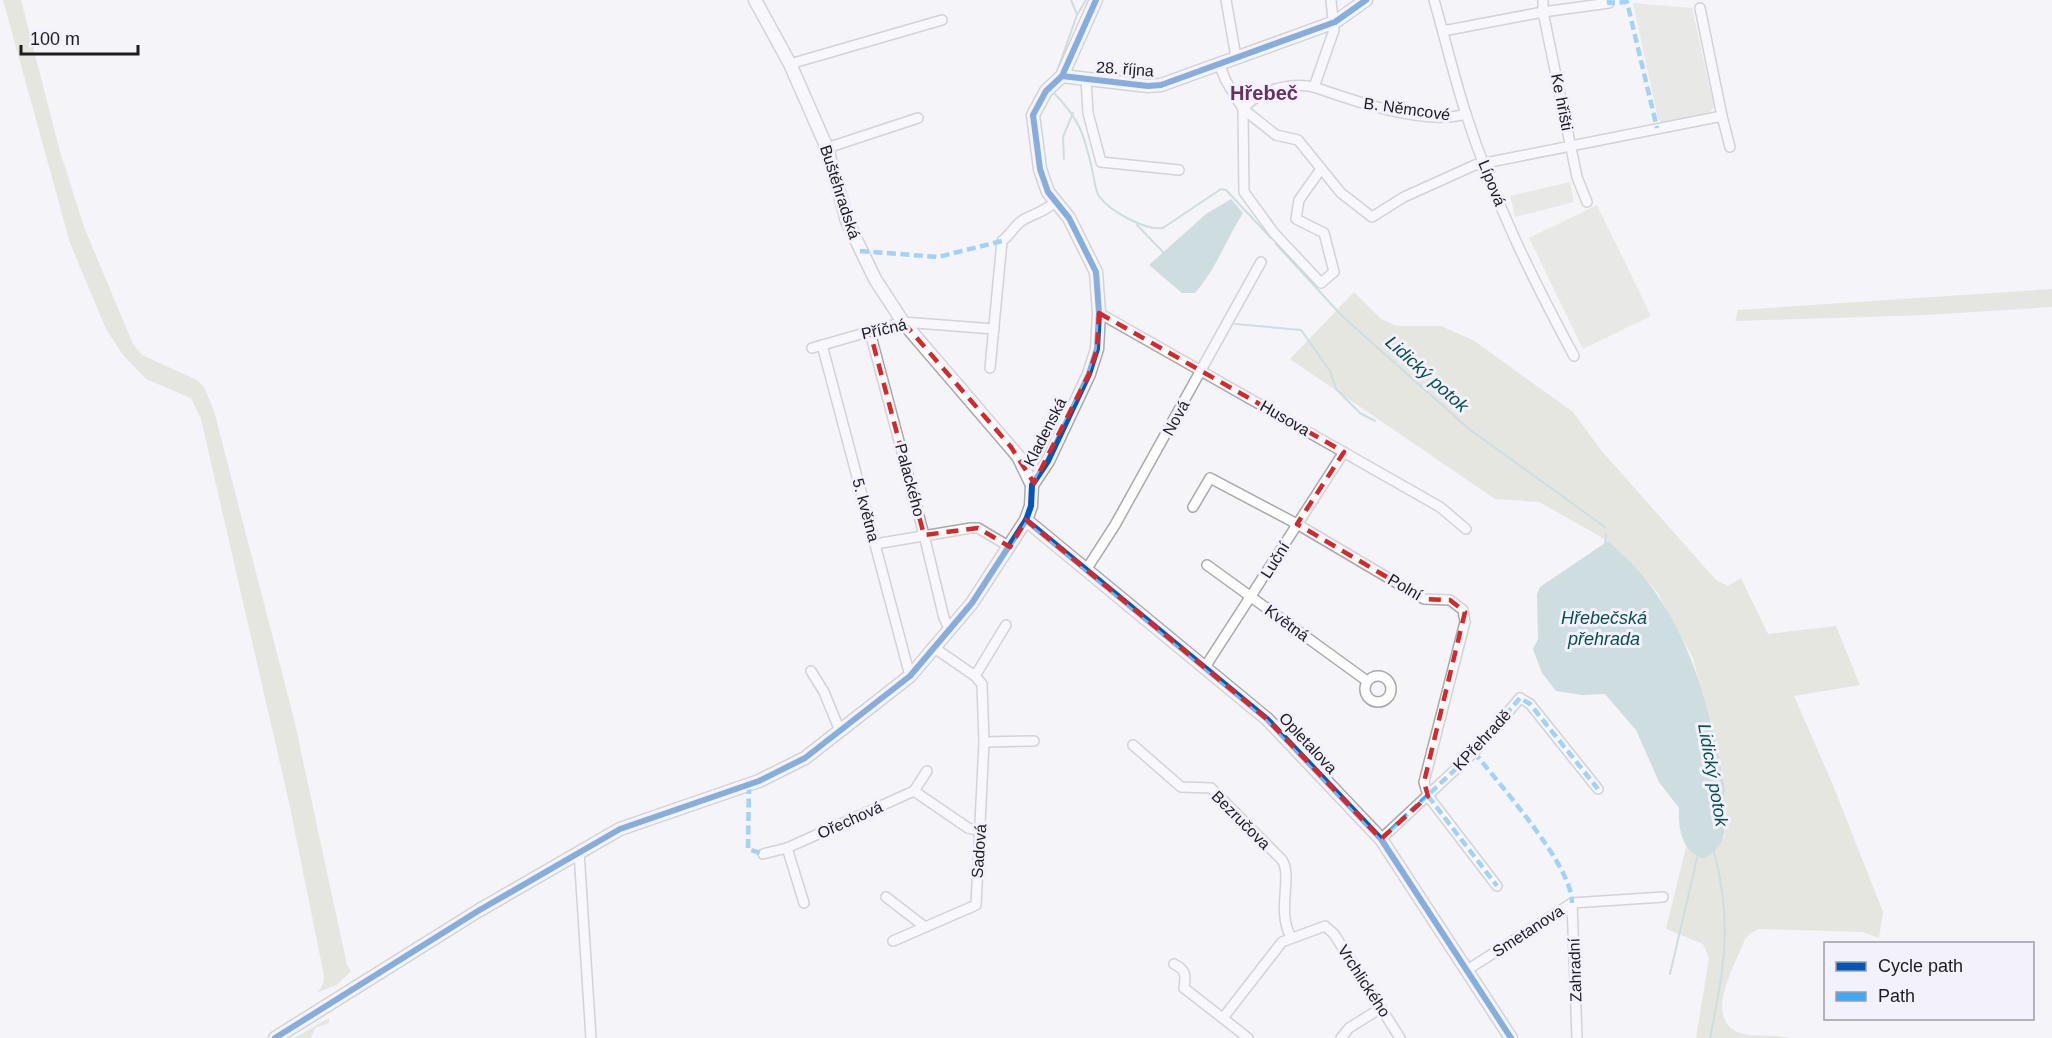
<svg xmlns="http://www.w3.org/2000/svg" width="2052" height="1038" font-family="Helvetica,sans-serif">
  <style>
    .green { fill: #dadcd0 }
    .forest { fill: #d4d6c4 }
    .water { fill: #a0c1c2 }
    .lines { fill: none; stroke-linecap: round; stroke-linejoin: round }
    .stream { stroke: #a0c1c2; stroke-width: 2 }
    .minor-casing { stroke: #a9a9ad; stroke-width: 12 }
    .tertiary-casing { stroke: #a9a9ad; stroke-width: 15 }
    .minor { stroke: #fdfdfe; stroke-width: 9 }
    .tertiary { stroke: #fdfdfe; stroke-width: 12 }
    .quiet { stroke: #3fa9f5; stroke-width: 4.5; stroke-dasharray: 9 4.5; stroke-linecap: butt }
    .cycleway-casing { stroke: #f3f1fc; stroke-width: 10 }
    .cycleway { stroke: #0057b8; stroke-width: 6 }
    .marked { fill: none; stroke: #d62828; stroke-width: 4.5; stroke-dasharray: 12 8; stroke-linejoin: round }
    .labels { text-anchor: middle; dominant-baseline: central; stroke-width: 6; stroke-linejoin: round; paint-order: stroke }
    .street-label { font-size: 16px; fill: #1d1c20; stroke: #f3f1fc }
    .water-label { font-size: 18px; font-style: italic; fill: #064f50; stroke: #f3f1fc }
    .quarter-label { font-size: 20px; font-weight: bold; fill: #663262; stroke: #f3f1fc }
  </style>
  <rect width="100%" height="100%" fill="#f4f4f9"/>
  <g class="green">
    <polygon points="1633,3 1692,8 1714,107 1709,113 1663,123 1658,119"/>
    <polygon points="1570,182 1574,202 1515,217 1510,196"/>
    <polygon points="1597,205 1651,316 1583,349 1529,238"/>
  </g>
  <g class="forest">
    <path d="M 3,0 L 21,0 L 59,148 L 84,227 L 133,344 L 142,355 L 197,380 L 204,387 L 214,411 L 294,719 L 347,965 L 351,971 L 337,985 L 316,993 C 327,983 324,975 321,961 L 290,807 L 201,419 L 191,398 L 146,379 L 123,355 L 106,329 L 70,243 Z"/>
    <polygon points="2052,289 2052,307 1927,315 1735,321 1738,310"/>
    <path d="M 1354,292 L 1381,319 L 1397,326 L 1441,326 L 1473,340 L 1573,412 L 1600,449 L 1716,580 L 1728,586 L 1741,578 L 1768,634 L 1836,626 L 1860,685 L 1794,696 L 1833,785 L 1883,912 L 1879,938 L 1863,932 L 1759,929 L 1751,933 L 1745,939 C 1736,964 1700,1022 1743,1034 C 1758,1037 1775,1034 1790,1038 L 1696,1038 L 1709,958 L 1703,944 L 1666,929 L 1686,847 L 1697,857 L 1725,837 L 1722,805 L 1725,790 L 1693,658 L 1657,592 L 1622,553 L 1608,541 L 1539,502 L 1495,499 L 1290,359 Z"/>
    <polygon points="329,1018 329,1023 315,1028 311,1038 294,1038"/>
  </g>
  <g class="water">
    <path d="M 1231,199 L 1243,213 C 1226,240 1216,269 1195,293 L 1182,293 L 1149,265 L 1206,214 Z"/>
    <path d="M 1608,541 C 1685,605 1708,696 1725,790 C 1720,819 1736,841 1704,858 C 1682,855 1678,827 1679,808 L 1659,782 L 1636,730 L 1605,694 L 1582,695 L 1556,691 L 1542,673 L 1533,649 L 1538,639 L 1537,594 L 1540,587 Z"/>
  </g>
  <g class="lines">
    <g class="stream">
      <polyline points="1071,0 1077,14"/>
      <polyline points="1056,74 1077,15 1086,0"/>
      <path d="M 1054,93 C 1080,120 1084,134 1092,169 C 1094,177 1095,190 1099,196 C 1109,211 1146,231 1163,228 L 1221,189 L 1226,190 L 1271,238"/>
      <polyline points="1064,159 1063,137 1073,113"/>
      <polyline points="1137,225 1164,253"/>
      <polyline points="1276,244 1343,317 1469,429 1605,527"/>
      <polyline points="1235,324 1301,330 1330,371 1336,389 1360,413 1375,421"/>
      <polyline points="1605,543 1606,535"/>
      <polyline points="1670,974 1698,854"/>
      <path d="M 1710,1038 C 1724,968 1733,923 1714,852"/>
    </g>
    <g class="minor-casing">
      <g id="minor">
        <polyline points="1226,0 1236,57"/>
        <path d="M 1434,0 C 1445,38 1454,77 1466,114 C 1493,199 1532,278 1574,356"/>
        <polyline points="1543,0 1543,12 1577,177 1587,202"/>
        <polyline points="1443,31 1543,12 1609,3"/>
        <polyline points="790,64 942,20"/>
        <polyline points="1219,64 1226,81 1243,109 1276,135 1298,140 1341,193 1372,217 1404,197 1475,165 1722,116 1700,8"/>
        <polyline points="1086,79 1088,113 1101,162 1179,170"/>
        <path d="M 1314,87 C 1354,101 1425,126 1466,114"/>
        <polyline points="1243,109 1244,192 1274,233 1321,283 1334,272 1324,233 1296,219 1299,200 1321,169"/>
        <path d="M 1243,109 C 1258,90 1291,82 1314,87 L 1334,30 L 1331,0"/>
        <polyline points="1722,116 1730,147"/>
        <polyline points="827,148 918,118"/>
        <polyline points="1099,313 1440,507 1466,529"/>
        <polyline points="870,332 924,535 944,618 949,628"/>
        <polyline points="822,345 910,676"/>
        <polyline points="812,348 903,322 994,329"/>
        <path d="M 990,368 L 1002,241 C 1010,235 1015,225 1023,220 C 1035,213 1045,212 1056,201"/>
        <polyline points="1193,507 1210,478 1297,524 1424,599 1450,600 1463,610 1465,622 1424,782 1428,796 1497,886"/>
        <polyline points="875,544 971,528 978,528 1010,547"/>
        <polyline points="1207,565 1367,681"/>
        <polyline points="1086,570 1115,525 1261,262"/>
        <polyline points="1205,667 1344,452"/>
        <polyline points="811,671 824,692 840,731"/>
        <circle cx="1378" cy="689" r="13"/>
        <polyline points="975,676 1006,625"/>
        <polyline points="984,742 1034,741"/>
        <path d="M 1133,745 L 1181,787 L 1211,788 L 1282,860 C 1293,876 1276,911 1291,937"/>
        <polyline points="914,791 927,771"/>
        <polyline points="1381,839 1474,752 1520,698 1530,704 1598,789"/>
        <polyline points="787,848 804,903"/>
        <polyline points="579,852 591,1038"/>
        <polyline points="763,854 787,848 914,791 968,828 981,831"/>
        <polyline points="886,897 925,927"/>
        <polyline points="1572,903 1577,1038"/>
        <polyline points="893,941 976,905 984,742 982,684 975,676 933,647"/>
        <path d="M 1174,964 C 1186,970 1186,975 1184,988 L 1248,1038"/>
        <polyline points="1467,970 1572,903 1663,897"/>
        <polyline points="1223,1018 1282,942 1325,926 1334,934 1400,1038"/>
        <polyline points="1341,1038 1349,1028 1381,1008"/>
      </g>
    </g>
    <g class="tertiary-casing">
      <g id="tertiary">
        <polyline points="1062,76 1148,86 1161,85 1335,22 1366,0"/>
        <polyline points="1032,485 1048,461 1089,374 1097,349 1099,313 1096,272 1069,218 1048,192 1040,169 1033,115 1046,91 1062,76 1096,0"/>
        <polyline points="1026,520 1267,719 1381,839 1511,1038"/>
        <polyline points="275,1038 478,911 620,829 759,781 805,758 910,676 972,603 1026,520 1031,506 1032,485 1018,456 903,322 875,279 847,221 827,148 790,64 755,0"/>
      </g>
    </g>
    <use href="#minor" class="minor"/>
    <use href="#tertiary" class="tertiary"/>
    <g class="quiet">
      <polyline points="1609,0 1609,3 1627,2 1657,128"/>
      <polyline points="860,251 938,257 1002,241"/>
      <path d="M 1474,752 C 1498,783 1573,866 1572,903"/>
      <polyline points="749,785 748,849 763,854"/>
      <polyline points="1428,796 1497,886"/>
      <polyline points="1381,839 1474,752 1520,698 1530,704 1598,789"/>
    </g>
    <g class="cycleway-casing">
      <g id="cycleway">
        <polyline points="1062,76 1148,86 1161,85 1335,22 1366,0"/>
        <polyline points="1026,520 1267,719 1381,839 1511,1038"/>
        <polyline points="275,1038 478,911 620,829 759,781 805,758 910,676 972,603 1026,520 1031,506 1032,485 1048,461 1089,374 1097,349 1099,313 1096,272 1069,218 1048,192 1040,169 1033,115 1046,91 1062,76 1096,0"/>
      </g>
    </g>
    <use href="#cycleway" class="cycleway"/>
  </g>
  <path d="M0 0H2052V1038H0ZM 1099,313 L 1344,452 L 1297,524 L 1424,599 L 1450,600 L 1465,612 L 1424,782 L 1428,796 L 1381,839 L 1267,719 L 1026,520 L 1010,547 L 978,528 L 924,535 L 870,332 L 903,322 L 1011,447 L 1034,483 L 1089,374 L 1097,349 Z" fill="#f4f4f9" fill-opacity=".55" fill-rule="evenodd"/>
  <path class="marked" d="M 1099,313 L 1344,452 L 1297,524 L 1424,599 L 1450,600 L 1465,612 L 1424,782 L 1428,796 L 1381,839 L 1267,719 L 1026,520 L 1010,547 L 978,528 L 924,535 L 870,332 L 903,322 L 1011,447 L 1034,483 L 1089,374 L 1097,349 Z"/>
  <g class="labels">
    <g class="street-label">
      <text transform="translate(1125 69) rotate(4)">28. října</text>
      <text transform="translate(1562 102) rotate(79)">Ke hřišti</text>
      <text transform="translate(1407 109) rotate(8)">B. Němcové</text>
      <text transform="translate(1492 183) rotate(68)">Lípová</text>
      <text transform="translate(840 192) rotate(72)">Buštěhradská</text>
      <text transform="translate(884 329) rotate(-13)">Příčná</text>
      <text transform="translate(1176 418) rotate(-61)">Nová</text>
      <text transform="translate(1285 418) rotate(30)">Husova</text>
      <text transform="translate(1045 432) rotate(-63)">Kladenská</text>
      <text transform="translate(910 480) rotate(75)">Palackého</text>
      <text transform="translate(866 510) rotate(75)">5. května</text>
      <text transform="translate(1275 560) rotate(-58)">Luční</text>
      <text transform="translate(1405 587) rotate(30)">Polní</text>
      <text transform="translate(1287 623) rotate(36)">Květná</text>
      <text transform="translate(1482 740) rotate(-47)">KPřehradě</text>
      <text transform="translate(1308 743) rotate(47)">Opletalova</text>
      <text transform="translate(850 820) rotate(-24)">Ořechová</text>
      <text transform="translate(1241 820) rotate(45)">Bezručova</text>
      <text transform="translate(979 851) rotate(-86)">Sadová</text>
      <text transform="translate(1528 931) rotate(-33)">Smetanova</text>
      <text transform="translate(1575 970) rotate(-92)">Zahradní</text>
      <text transform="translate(1364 981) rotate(57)">Vrchlického</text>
    </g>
    <g class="water-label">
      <text transform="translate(1427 374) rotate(42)">Lidický potok</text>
      <text x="1604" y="618">Hřebečská<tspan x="1604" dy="21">přehrada</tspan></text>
      <text transform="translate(1713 775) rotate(80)">Lidický potok</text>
    </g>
    <g class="quarter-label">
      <text x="1264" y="93">Hřebeč</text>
    </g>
  </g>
  <rect x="1824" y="942" width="210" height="78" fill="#f3f1fc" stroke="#9d9ca4" stroke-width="1.5"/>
  <rect x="1836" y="962" width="30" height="9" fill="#0057b8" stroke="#9d9ca4" stroke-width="1.5"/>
  <text x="1878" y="972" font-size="18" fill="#1d1c20">Cycle path</text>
  <rect x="1836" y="992" width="30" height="9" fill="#3fa9f5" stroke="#9d9ca4" stroke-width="1.5"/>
  <text x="1878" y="1002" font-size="18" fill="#1d1c20">Path</text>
  <path d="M21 45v9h117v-9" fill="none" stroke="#1d1c20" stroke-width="3"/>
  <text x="30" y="45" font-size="18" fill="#1d1c20" stroke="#f3f1fc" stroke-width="4.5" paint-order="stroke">100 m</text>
</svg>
